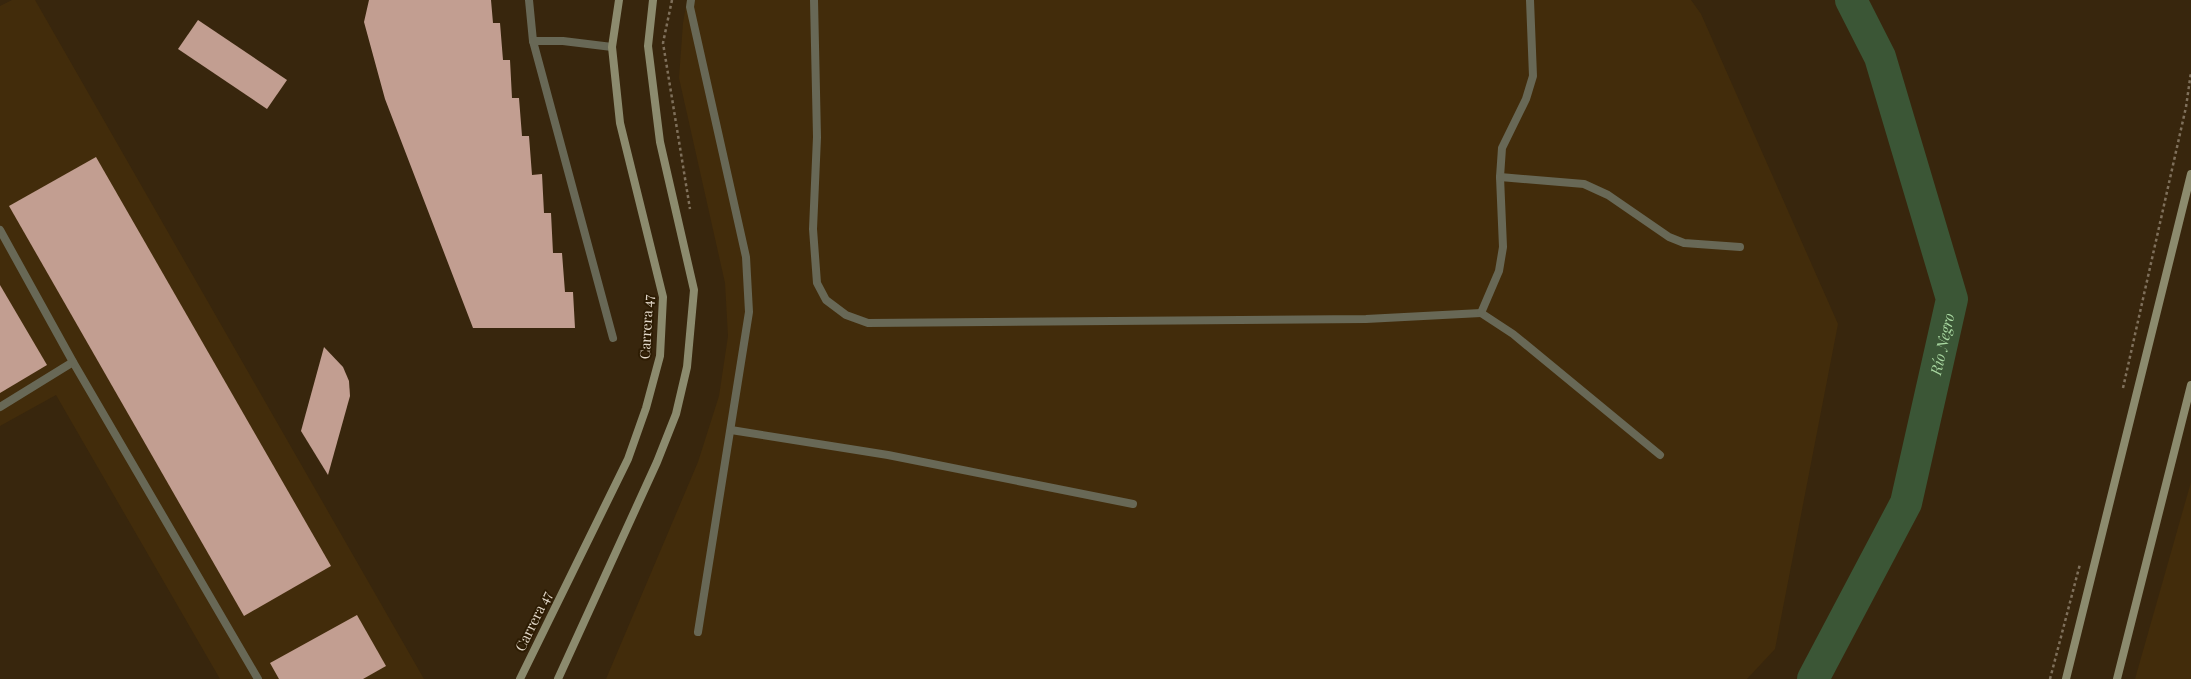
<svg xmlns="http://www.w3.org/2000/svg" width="2191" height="679" font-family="'Playfair Display',serif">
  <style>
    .built { fill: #422c0b }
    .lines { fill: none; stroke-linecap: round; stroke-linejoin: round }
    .river { stroke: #3b5636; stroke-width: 32 }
    .building { fill: #c29e91 }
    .path { stroke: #7f705b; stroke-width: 2.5; stroke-dasharray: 3 3; stroke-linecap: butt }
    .lane { stroke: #686856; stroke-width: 8 }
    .secondary { stroke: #8c8b6e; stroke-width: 8 }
    .labels { text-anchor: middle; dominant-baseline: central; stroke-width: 4; stroke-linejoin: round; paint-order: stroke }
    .street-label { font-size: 14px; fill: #e3d8c9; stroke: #2d1c03 }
    .water-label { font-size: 15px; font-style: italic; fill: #a9d8a1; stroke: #2d1c03 }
  </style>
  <rect width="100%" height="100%" fill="#38260d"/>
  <g class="built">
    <polygon points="12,0 35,0 424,679 220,679 56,395 0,426 0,6"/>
    <polygon points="687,0 1691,0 1701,14 1838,324 1775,649 1747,679 606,679 698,462 719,396 728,336 725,283 679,78 683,23"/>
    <polygon points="2191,482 2191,679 2135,679"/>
  </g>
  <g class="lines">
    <path class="river" id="s1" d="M 1813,679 L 1906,503 L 1952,299 L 1880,57 L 1851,0"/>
  </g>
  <g class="building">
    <polygon points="369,0 491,0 493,23 500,23 503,60 510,60 512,98 519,98 522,136 529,136 532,175 542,174 544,213 551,213 553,253 562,253 565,292 573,292 575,328 473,328 385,99 364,22"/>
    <polygon points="198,20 287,80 267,109 178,49"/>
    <polygon points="96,157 331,566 244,616 9,206"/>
    <polygon points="0,285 47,365 0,393"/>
    <polygon points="324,347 343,367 349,381 350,396 328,475 301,431"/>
    <polygon points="357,615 386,666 363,679 279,679 270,663"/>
  </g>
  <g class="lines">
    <g class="path">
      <polyline points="672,0 663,43 690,209"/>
      <polyline points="2123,388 2186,107 2191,72"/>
      <polyline points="2050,679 2080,564"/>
    </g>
    <g class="lane">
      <polyline points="529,0 533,41 613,338"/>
      <polyline points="691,0 690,7 746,257 749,312 698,632"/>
      <polyline points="814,0 817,137 813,229 817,283 826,300 846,315 868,323 1366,319 1481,313"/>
      <polyline points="1530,0 1533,76 1526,99 1502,148 1500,177 1503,247 1499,271 1481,313 1513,334 1660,455"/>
      <polyline points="533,41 563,41 612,47"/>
      <polyline points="1500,177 1584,184 1608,195 1669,237 1684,243 1740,247"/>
      <polyline points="0,230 73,362 258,679"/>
      <polyline points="0,407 73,362"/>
      <polyline points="731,430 888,455 1133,504"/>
    </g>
    <g class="secondary">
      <polyline points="520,679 628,459 646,408 660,356 663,297 620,123 612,47 619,0"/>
      <polyline points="558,679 657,462 676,414 687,367 694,290 660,142 648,46 653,0"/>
      <polyline points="2066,679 2191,174"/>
      <polyline points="2117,679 2191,385"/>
    </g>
  </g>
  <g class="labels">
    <g class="street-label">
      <text transform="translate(646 327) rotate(-87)">Carrera 47</text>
      <text transform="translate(533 621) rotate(-64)">Carrera 47</text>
    </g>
    <g class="water-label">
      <text stroke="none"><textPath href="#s1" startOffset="362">Río Negro</textPath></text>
    </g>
  </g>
</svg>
